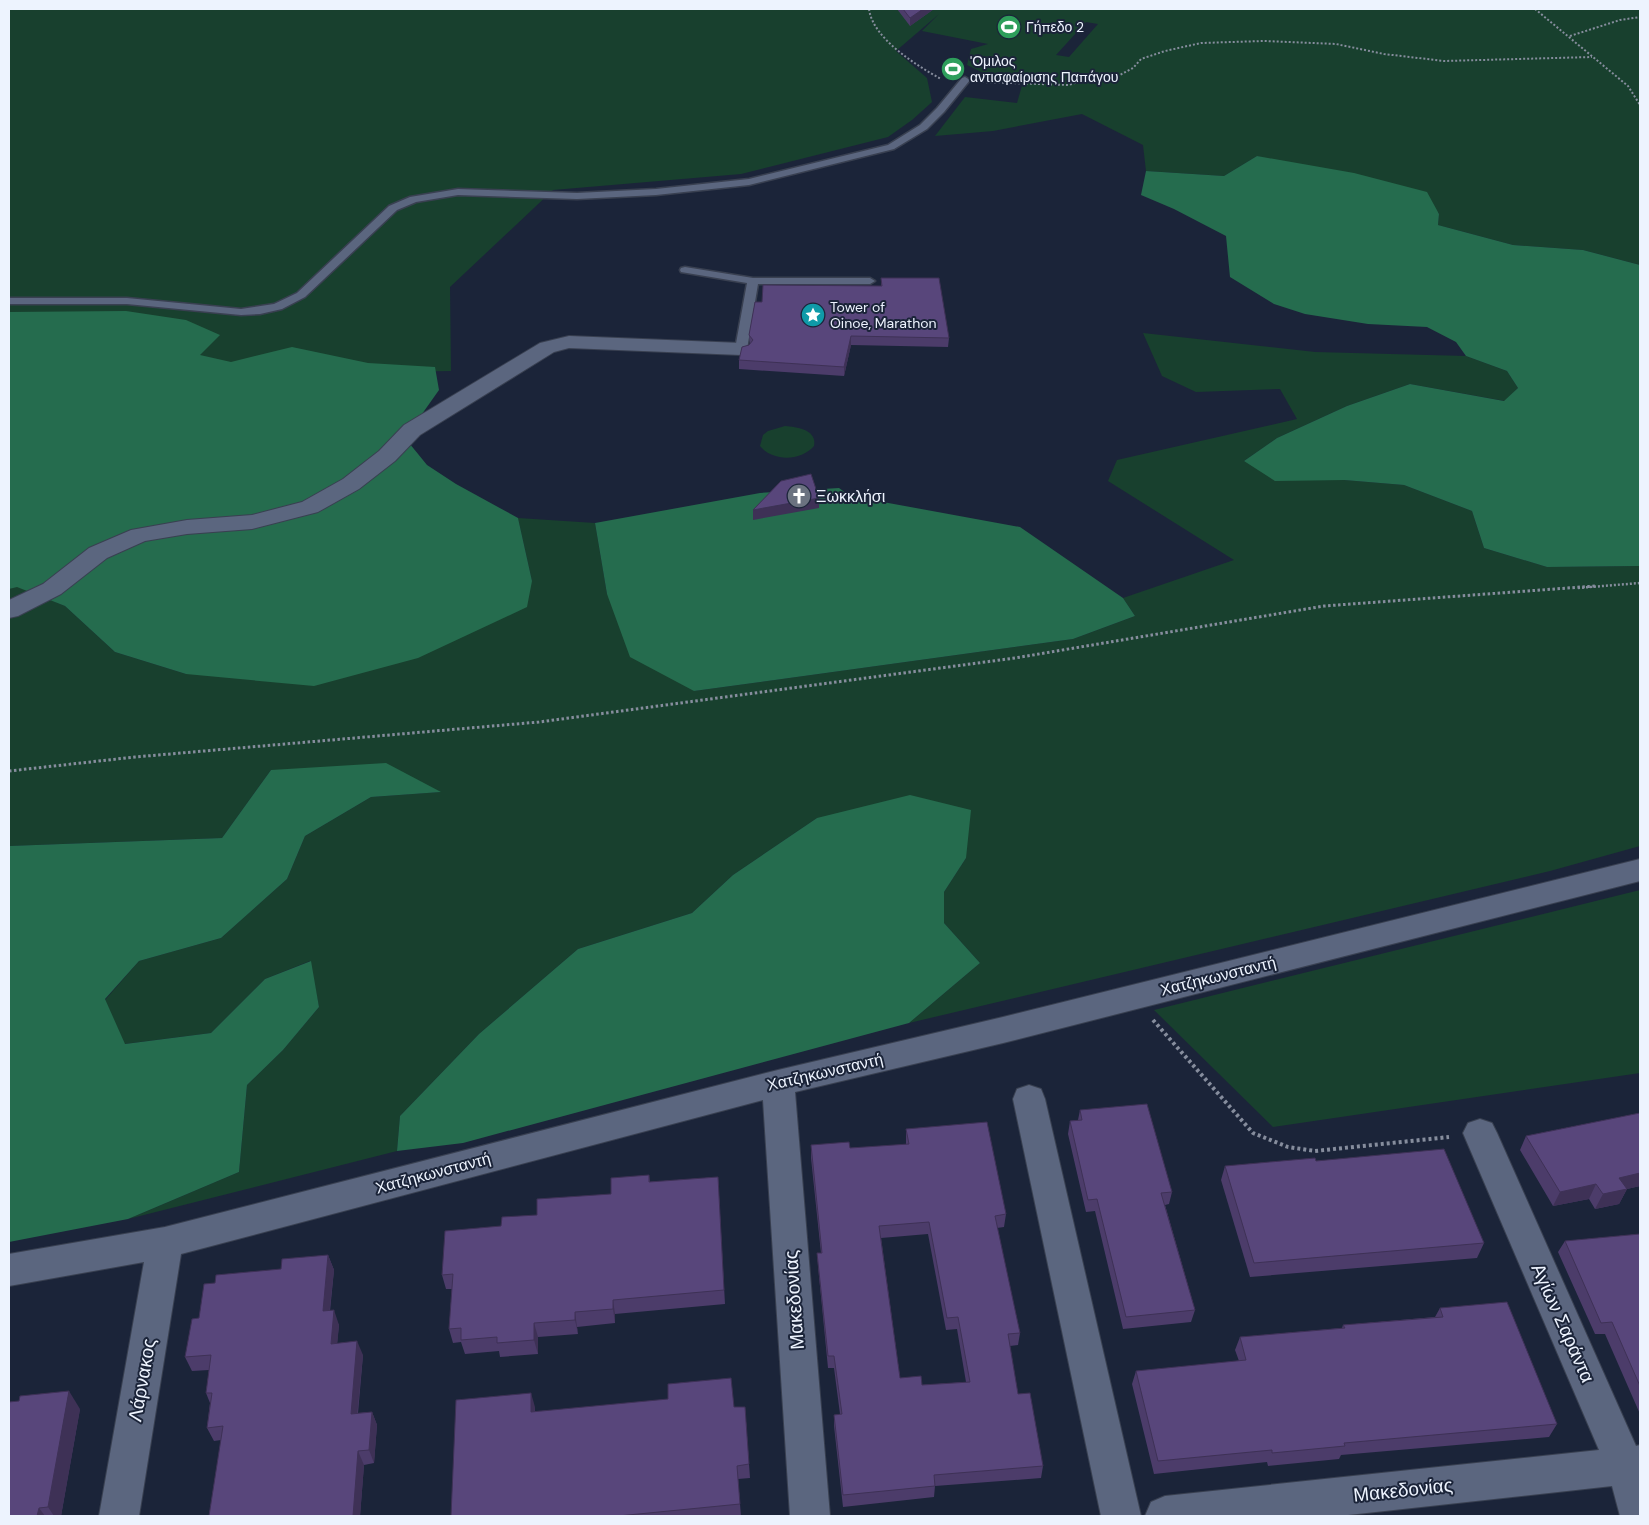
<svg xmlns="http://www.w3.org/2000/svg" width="1649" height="1525" font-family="'DM Sans',sans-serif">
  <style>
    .green { fill: #18402e; fill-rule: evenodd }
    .forest { fill: #256c4e }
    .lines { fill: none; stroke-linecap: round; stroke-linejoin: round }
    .lane-casing { stroke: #394051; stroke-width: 3 }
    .street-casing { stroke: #394051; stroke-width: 2 }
    .path-far3 { stroke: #868d9d; stroke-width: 2; stroke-dasharray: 2 2; stroke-linecap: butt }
    .path-far2 { stroke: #868d9d; stroke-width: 2.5; stroke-dasharray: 2 2; stroke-linecap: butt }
    .path-far1 { stroke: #868d9d; stroke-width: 3; stroke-dasharray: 2.5 2.5; stroke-linecap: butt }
    .path { stroke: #868d9d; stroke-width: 4; stroke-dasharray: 3 3; stroke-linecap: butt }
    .lane { fill: #5b667f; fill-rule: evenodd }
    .street { fill: #5b667f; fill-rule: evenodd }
    .wall { fill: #4c3c6a; fill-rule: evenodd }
    .shaded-wall { fill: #3e3156 }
    .building { fill: #58467b; stroke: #3e3156; fill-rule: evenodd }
    .labels { text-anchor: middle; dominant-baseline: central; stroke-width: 4; stroke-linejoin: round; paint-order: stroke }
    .far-poi-label { font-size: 14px; fill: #edf3fe; stroke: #1b2439; text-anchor: start }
    .poi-label { font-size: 16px; fill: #edf3fe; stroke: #1b2439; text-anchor: start }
    .street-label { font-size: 16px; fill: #edf3fe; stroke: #1b2439 }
    .near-street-label { font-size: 19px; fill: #edf3fe; stroke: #1b2439 }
  </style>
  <rect width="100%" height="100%" fill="#1b2439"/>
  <g class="green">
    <path d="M 9,9 L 1640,9 L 1640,265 L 1583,250 L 1513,245 L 1438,225 L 1439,213 L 1257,156 L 1224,176 L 1146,171 L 1143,145 L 1082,114 L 993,131 L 935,136 L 965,97 L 1017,103 L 1025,75 L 996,79 L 967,65 L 971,49 L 988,44 L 922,31 L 939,14 L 896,51 L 927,78 L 932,102 L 912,120 L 888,137 L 741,174 L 553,190 L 450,287 L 451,371 L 284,374 L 9,329 ZM 1086,22 L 1098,24 L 1069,57 L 1056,55 Z"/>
    <polygon points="1143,333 1315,352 1466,356 1507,371 1518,388 1505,401 1410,384 1347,406 1277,438 1244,461 1344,480 1404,485 1472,511 1484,548 1547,567 1640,566 1640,846 1550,871 909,1023 980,963 944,923 944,892 966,858 817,818 733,875 692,913 578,949 479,1034 400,1116 397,1151 128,1219 239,1172 247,1085 283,1050 319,1007 310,961 265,979 211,1033 124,1044 105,1000 139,961 221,938 287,879 305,836 371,797 440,792 271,770 222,838 9,846 9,589 17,586 65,606 115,652 186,674 532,581 518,518 595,523 607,594 694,691 1073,639 1135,616 1123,598 1234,560 1108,481 1117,460 1297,419 1280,389 1196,392 1162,376"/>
    <path d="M 785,426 C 798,427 817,430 814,446 C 801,461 773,462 760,446 L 763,435 L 768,431 Z"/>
    <polygon points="1640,890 1640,1073 1273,1127 1154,1010"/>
  </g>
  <g class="forest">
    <polygon points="1257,156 1354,173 1427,192 1439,214 1438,225 1513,245 1583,250 1640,265 1640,566 1547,567 1484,548 1472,511 1404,485 1344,480 1275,481 1244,461 1277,438 1347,406 1410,384 1504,401 1518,388 1507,371 1466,356 1456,342 1427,327 1368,324 1305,314 1274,304 1230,277 1226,236 1174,209 1141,195 1146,171 1224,176"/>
    <polygon points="126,311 186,320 220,335 200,355 231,362 292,347 368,363 435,367 439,390 405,438 427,465 456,484 518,518 532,581 527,607 418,658 314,686 186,674 115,652 65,606 17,587 9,589 9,312"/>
    <polygon points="839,488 850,496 1020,527 1123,598 1135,616 1073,639 694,691 630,657 607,594 595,523 760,493"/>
    <polygon points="386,763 441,792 371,797 305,836 287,879 221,938 139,961 105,999 125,1044 211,1033 265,979 311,961 319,1007 283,1050 247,1085 239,1172 128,1219 9,1242 9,846 222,838 271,770"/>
    <polygon points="910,795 971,810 966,858 944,892 944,923 980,963 909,1023 463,1143 397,1151 400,1116 479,1034 578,949 692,913 733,875 817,818"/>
  </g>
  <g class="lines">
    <g class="lane-casing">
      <g id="lane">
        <polygon points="965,77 970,80 944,112 927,129 894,149 749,185 656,195 577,199 458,195 416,202 397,210 305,297 282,309 260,314 241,315 127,304 9,304 9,298 127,298 241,309 274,304 297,293 389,206 410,197 458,189 577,193 656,189 749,179 888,145 920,125 937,108 962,78"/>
        <polygon points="685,267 753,278 870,278 875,281 870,284 758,284 747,349 741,352 735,349 747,283 681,272 680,270 681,268"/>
      </g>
    </g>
    <g class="street-casing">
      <g id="street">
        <polygon points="569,336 741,343 748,345 751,349 748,353 741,355 569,348 554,352 420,435 395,461 359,489 318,512 252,529 187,534 145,541 107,558 61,594 18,616 9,618 9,600 43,584 89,548 131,530 187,520 252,515 302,502 343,479 379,451 404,425 540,343"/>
        <polygon points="1640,859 1640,881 1003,1043 795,1092 830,1516 790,1516 763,1100 181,1254 139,1516 99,1516 144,1262 9,1286 9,1254 165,1227 778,1070 1003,1017"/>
        <polygon points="1029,1085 1041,1089 1045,1099 1141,1516 1101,1516 1013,1099 1017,1089"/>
        <polygon points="1480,1119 1492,1123 1497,1133 1636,1446 1640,1445 1640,1516 1620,1516 1612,1486 1339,1516 1145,1516 1151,1502 1165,1496 1599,1450 1463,1133 1468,1123"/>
      </g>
    </g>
    <g class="path-far3">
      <path d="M 869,9 C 873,39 916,65 941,79"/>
      <polyline points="1535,9 1628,86 1640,105"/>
      <polyline points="1570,36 1620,20 1640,17"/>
      <polyline points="982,82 1068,85 1089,79 1118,76 1133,68 1141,59 1165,51 1201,43 1264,41 1336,44 1384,54 1444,61 1592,57"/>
    </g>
    <polyline class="path-far2" points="1578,588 1640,583"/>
    <polyline class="path-far1" points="9,771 135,757 539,722 1015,658 1324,606 1595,586"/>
    <polyline class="path" points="1153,1020 1253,1133 1288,1147 1315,1151 1449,1137"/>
    <use href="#lane" class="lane"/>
    <use href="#street" class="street"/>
  </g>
  <g class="wall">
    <polygon points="897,9 934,9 910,26"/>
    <polygon points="881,278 949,338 948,347 851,345 844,376 739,369 739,360 750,344 749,335 762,302 881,286"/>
    <polygon points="1080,1110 1172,1192 1169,1204 1165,1205 1195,1310 1191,1322 1123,1329 1095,1211 1086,1212 1068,1134 1070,1121 1078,1120"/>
    <polygon points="1640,1113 1640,1186 1627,1189 1619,1204 1595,1209 1589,1199 1553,1206 1520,1150 1526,1136"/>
    <path d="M 906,1129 L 1006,1214 L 1004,1227 L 997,1228 L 1020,1333 L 1018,1345 L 1010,1346 L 1018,1394 L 1043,1466 L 1041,1478 L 935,1486 L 934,1497 L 843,1507 L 834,1426 L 834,1415 L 840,1414 L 834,1368 L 828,1368 L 818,1266 L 817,1253 L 821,1253 L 811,1158 L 811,1145 L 850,1148 L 906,1145 ZM 928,1234 L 946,1330 L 957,1329 L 966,1382 L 922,1385 L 900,1378 L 881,1238 Z"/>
    <polygon points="1225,1166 1484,1243 1477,1258 1250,1277 1221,1180"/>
    <polygon points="649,1175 650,1182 718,1177 725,1304 615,1314 615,1323 577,1327 578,1334 538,1337 538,1354 500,1357 499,1351 465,1354 461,1342 453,1343 449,1329 452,1289 446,1289 442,1275 501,1226 611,1194"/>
    <polygon points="1640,1234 1640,1414 1605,1334 1595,1334 1558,1252 1565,1241"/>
    <polygon points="328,1255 334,1270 330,1311 339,1325 337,1343 363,1355 358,1413 372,1412 377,1425 374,1463 364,1465 360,1516 209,1516 221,1440 214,1441 207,1428 210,1403 206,1393 209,1370 192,1371 185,1357 199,1318 215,1283 281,1269"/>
    <polygon points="1440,1308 1557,1424 1549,1437 1341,1455 1339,1459 1268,1466 1267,1462 1154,1474 1132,1384 1136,1371 1239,1361 1235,1350 1240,1337 1342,1328 1343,1325 1435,1317"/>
    <polygon points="535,1407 535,1411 734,1407 745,1407 750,1478 738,1479 741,1516 451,1516"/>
    <polygon points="80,1409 61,1516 9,1516"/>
  </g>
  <g class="shaded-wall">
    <polygon points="923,9 934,9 910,26 910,18"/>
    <polygon points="851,336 851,345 844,376 844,367"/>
    <polygon points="819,498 819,508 753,520 753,510"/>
    <polygon points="1640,1173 1640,1186 1627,1189 1619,1204 1595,1209 1603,1194 1619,1178"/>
    <polygon points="1596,1184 1589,1199 1553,1206 1560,1192"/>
    <polygon points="328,1255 334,1270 328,1325 323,1311"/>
    <polygon points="613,1300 615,1314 615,1323 613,1309"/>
    <polygon points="334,1310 339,1325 336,1358 331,1344"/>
    <polygon points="575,1312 577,1327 578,1334 575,1320"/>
    <polygon points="534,1323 538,1337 538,1354 534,1340"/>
    <polygon points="357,1341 363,1355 356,1427 351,1414"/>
    <polygon points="69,1391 80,1409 61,1516 54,1516 48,1507"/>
    <polygon points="531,1393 535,1407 534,1425 531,1412"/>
    <polygon points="372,1412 377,1425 374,1463 369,1450"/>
    <polygon points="358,1451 364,1465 360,1516 353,1516"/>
    <polygon points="39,1508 45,1516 37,1516"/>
  </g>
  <g class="building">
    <polygon points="903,9 923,9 910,18"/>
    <polygon points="881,278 939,278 949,338 851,336 844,367 739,360 742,347 749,345 753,340 749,335 755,302 762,302 763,285 882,286"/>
    <polygon points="811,474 819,498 753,510 781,481"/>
    <polygon points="1147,1104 1172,1192 1161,1193 1195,1310 1126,1317 1097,1199 1088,1200 1070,1121 1082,1120 1080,1110"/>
    <polygon points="1640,1113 1640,1173 1619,1178 1627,1189 1603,1194 1596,1184 1560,1192 1526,1136"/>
    <path d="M 987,1122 L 1006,1214 L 995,1216 L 1020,1333 L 1008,1334 L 1018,1394 L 1030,1393 L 1043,1466 L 934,1475 L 935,1486 L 843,1495 L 834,1415 L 842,1414 L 834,1356 L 828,1356 L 817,1253 L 822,1253 L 811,1145 L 849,1142 L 850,1148 L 909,1144 L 906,1129 ZM 929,1222 L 947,1318 L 958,1317 L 970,1382 L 922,1385 L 921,1376 L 900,1378 L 879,1226 Z"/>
    <polygon points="1444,1149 1484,1243 1254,1263 1225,1166 1315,1158 1316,1161"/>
    <polygon points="649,1175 649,1182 718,1177 724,1290 613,1300 613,1309 575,1312 575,1320 534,1323 534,1340 497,1343 497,1337 461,1340 461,1328 449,1329 453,1274 442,1275 445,1231 501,1226 502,1217 537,1215 537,1199 611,1194 611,1178"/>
    <polygon points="1640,1234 1640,1386 1612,1322 1601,1323 1565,1241"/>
    <polygon points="328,1255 323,1311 334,1310 331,1344 357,1341 351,1414 372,1412 369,1450 358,1451 353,1516 209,1516 223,1426 207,1428 212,1393 206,1393 211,1355 185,1357 192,1319 199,1318 204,1284 215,1283 216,1275 281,1269 282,1259"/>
    <polygon points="1507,1302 1557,1424 1344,1443 1345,1446 1272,1453 1272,1450 1158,1461 1136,1371 1246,1360 1240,1337 1345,1328 1343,1325 1443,1317 1440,1308"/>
    <polygon points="731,1378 734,1407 745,1407 749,1464 737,1466 740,1504 618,1516 451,1516 456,1400 531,1393 531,1412 668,1399 668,1384"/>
    <polygon points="69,1391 48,1507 39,1508 37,1516 9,1516 9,1402 19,1401 20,1396"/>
  </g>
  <defs>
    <g id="stadium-disc" transform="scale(1.25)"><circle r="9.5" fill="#2e9e5b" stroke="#1b2439"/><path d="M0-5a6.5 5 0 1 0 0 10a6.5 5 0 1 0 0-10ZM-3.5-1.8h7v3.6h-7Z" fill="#fff"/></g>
    <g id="sight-disc" transform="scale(1.25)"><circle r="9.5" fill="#0f9aa8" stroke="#1b2439"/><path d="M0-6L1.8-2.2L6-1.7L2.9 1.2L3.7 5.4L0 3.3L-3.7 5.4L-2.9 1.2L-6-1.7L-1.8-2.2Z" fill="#fff"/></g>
    <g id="church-disc" transform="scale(1.25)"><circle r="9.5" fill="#6b7280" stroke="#1b2439"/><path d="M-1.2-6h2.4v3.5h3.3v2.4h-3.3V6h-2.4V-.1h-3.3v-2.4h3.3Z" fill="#fff"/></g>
  </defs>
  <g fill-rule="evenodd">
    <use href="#stadium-disc" x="1009" y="27"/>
    <use href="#stadium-disc" x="953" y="69"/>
    <use href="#sight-disc" x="813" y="315"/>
    <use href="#church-disc" x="799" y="496"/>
  </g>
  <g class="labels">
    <g class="far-poi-label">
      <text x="1026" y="27">Γήπεδο 2</text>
      <text x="970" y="61">'Ομιλος<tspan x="970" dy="16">αντισφαίρισης Παπάγου</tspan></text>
      <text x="830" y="307">Tower of<tspan x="830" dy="16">Oinoe, Marathon</tspan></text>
    </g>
    <g class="poi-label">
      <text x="816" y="496">Ξωκκλήσι</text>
    </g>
    <g class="street-label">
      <text transform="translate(1218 976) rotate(-14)">Χατζηκωνσταντή</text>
      <text transform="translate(825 1072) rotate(-13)">Χατζηκωνσταντή</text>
      <text transform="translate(433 1173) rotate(-15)">Χατζηκωνσταντή</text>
    </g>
    <g class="near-street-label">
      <text transform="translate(794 1300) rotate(-94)">Μακεδονίας</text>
      <text transform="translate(1563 1323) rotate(66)">Αγίων Σαράντα</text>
      <text transform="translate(142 1380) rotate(-80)">Λάρνακος</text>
      <text transform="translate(1403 1490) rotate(-6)">Μακεδονίας</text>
    </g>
  </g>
  <rect width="1649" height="1525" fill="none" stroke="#edf3fe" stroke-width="20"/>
</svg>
